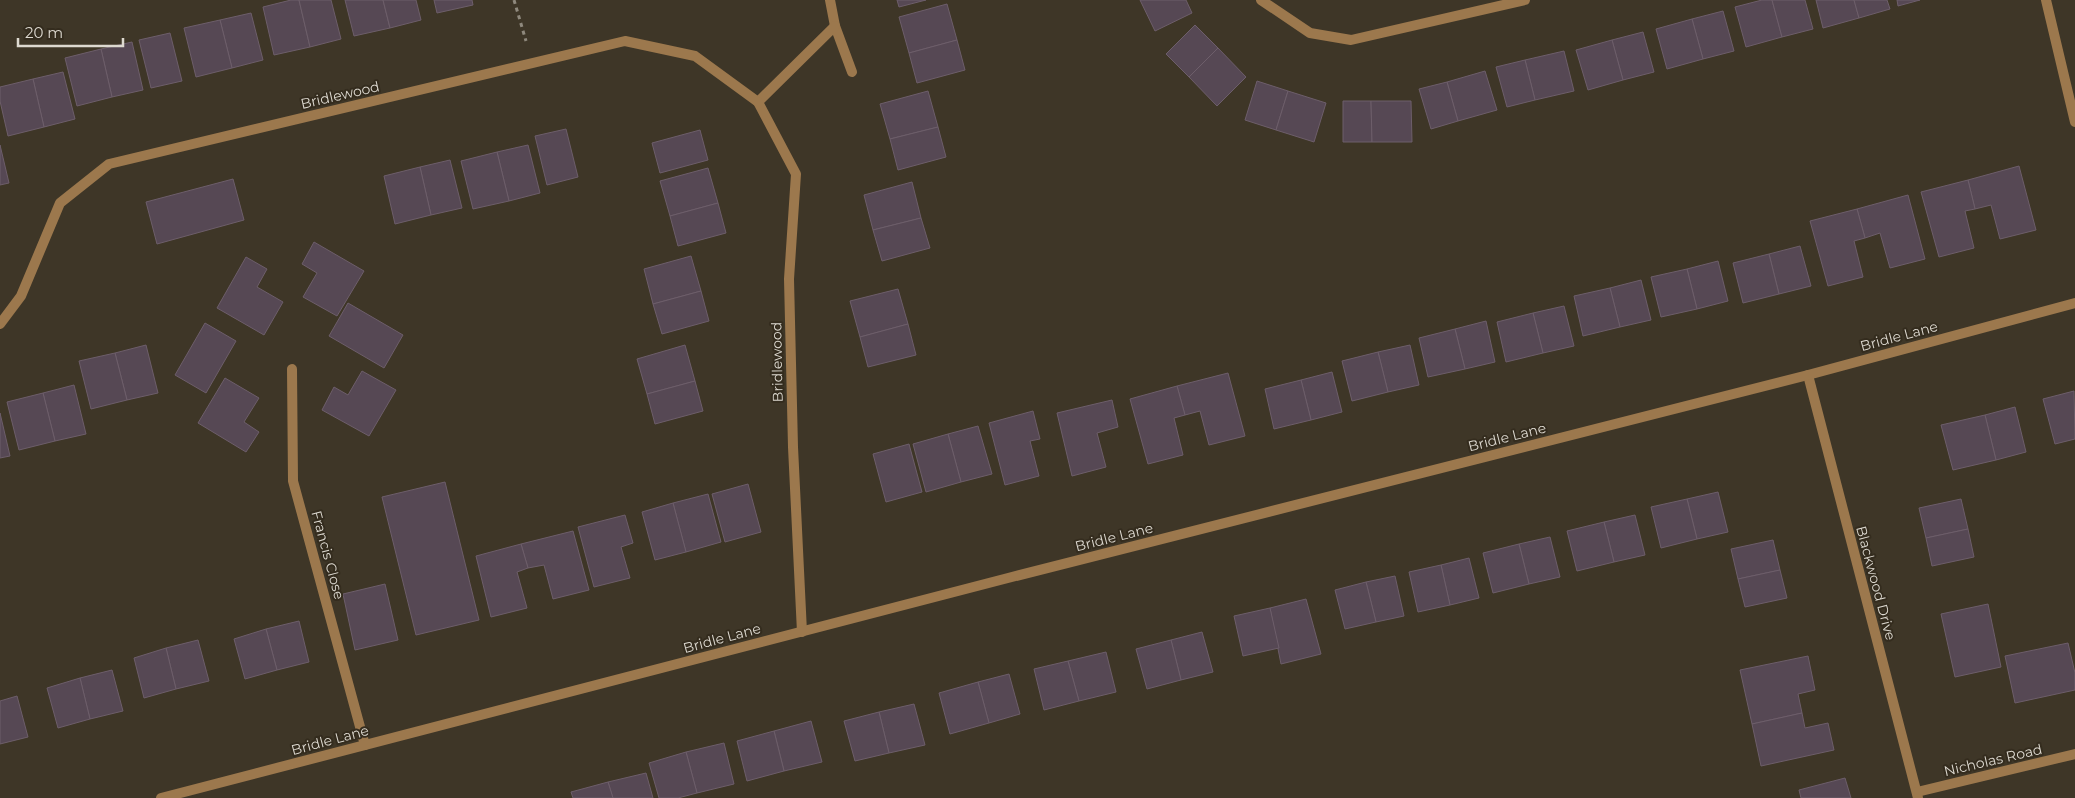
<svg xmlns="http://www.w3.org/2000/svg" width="2075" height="798" font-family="Montserrat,sans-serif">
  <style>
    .building { fill: #564854; stroke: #6d5e6a }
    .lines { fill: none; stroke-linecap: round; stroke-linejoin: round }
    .path { stroke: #8f897d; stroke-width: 3; stroke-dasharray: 4 4; stroke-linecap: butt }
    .street { stroke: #9c784d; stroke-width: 10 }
    .labels { text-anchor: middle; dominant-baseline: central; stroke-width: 4; stroke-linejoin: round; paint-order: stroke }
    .street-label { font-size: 14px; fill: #ddd9d0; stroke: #342c1e }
  </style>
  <rect width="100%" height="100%" fill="#3e3627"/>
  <g class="building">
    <polygon points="291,0 299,0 310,47 274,55 263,7"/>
    <polygon points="299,0 331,0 341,39 310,47"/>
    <polygon points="345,0 383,0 390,28 354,36"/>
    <polygon points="383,0 416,0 421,20 390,28"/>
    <polygon points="434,0 472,0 473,5 437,13"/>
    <polygon points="897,0 926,0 899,7"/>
    <polygon points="1140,0 1186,0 1192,13 1155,31"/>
    <polygon points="1762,0 1772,0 1782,37 1746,47 1735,7"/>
    <polygon points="1772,0 1805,0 1813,29 1782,37"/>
    <polygon points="1816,0 1854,0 1859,18 1823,28"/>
    <polygon points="1854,0 1887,0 1890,9 1859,18"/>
    <polygon points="1897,0 1920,0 1898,6"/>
    <polygon points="947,4 957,40 909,53 899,17"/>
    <polygon points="1723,11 1734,51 1703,59 1692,19"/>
    <polygon points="251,13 263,60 232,68 220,20"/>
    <polygon points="1692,19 1703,59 1667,69 1656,29"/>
    <polygon points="220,20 232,68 196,77 184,28"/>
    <polygon points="1195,25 1218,48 1189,77 1166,54"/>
    <polygon points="1643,32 1654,72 1623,80 1612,40"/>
    <polygon points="170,33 182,81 151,88 139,40"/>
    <polygon points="957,40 965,70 917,83 909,53"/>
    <polygon points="1612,40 1623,80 1588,90 1576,50"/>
    <polygon points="132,42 143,90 112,97 101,49"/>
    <polygon points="1218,48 1246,77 1217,106 1189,77"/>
    <polygon points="101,49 112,97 77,106 65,58"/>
    <polygon points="1564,51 1574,91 1535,100 1525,60"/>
    <polygon points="1525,60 1535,100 1507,107 1496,67"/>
    <polygon points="1485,71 1497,110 1458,121 1447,82"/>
    <polygon points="63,72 75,119 44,127 33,79"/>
    <polygon points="33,79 44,127 8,136 0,101 0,87"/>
    <polygon points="1257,81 1288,91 1276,130 1245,120"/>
    <polygon points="1447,82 1458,121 1431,129 1419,89"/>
    <polygon points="928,91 938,127 890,139 880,104"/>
    <polygon points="1288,91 1326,103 1314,142 1276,130"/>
    <polygon points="1343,101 1371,101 1372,142 1343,142"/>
    <polygon points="1371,101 1411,101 1412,142 1372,142"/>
    <polygon points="938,127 946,157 898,170 890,139"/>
    <polygon points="566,129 578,177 547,185 535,136"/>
    <polygon points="700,130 708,160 660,173 652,143"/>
    <polygon points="0,145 9,183 0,185"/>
    <polygon points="528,145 540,193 509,201 497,152"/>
    <polygon points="497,152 509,201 473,209 461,161"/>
    <polygon points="450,160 462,208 431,215 420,167"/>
    <polygon points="2019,166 2036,230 2000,239 1991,205 1975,209 1968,180"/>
    <polygon points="420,167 431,215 395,224 384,176"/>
    <polygon points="708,168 718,203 670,216 660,181"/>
    <polygon points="233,179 244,220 157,244 146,202"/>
    <polygon points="1968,180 1975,209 1965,211 1974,248 1939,257 1921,192"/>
    <polygon points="912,182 921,218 873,230 864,195"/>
    <polygon points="1908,195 1925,259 1890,268 1880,233 1865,238 1857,209"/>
    <polygon points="718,203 726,233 678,246 670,216"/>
    <polygon points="1857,209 1865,238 1854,241 1863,277 1828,286 1810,221"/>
    <polygon points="921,218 930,248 882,261 873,230"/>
    <polygon points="314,242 364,271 337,316 303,297 317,273 302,264"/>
    <polygon points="1800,246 1811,286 1779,294 1769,254"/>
    <polygon points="1769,254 1779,294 1743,303 1733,263"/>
    <polygon points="691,256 701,291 653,304 644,269"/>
    <polygon points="246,257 267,269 257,287 283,302 264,335 217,308"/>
    <polygon points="1718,261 1728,301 1697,309 1687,269"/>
    <polygon points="1687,269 1697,309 1661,317 1651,277"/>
    <polygon points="1641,280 1651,320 1620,327 1610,288"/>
    <polygon points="1610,288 1620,327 1583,336 1574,296"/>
    <polygon points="898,289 908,324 860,337 850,301"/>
    <polygon points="701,291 709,321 662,334 653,304"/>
    <polygon points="348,303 403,335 384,368 329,336"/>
    <polygon points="1564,306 1574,346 1543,353 1533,313"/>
    <polygon points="1533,313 1543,353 1506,362 1497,322"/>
    <polygon points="1486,321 1495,362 1465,369 1455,329"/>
    <polygon points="205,323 236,341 206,393 175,375"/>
    <polygon points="908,324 916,355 868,367 860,337"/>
    <polygon points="1455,329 1465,369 1428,377 1419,338"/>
    <polygon points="146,345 158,393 127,400 115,353"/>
    <polygon points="685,345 695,381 647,394 637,359"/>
    <polygon points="1410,345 1419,385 1388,392 1378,352"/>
    <polygon points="1378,352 1388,392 1352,401 1342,361"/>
    <polygon points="115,353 127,400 91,409 79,361"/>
    <polygon points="362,371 396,390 369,436 322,410 334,387 348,395"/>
    <polygon points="1332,372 1342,412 1311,420 1301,380"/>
    <polygon points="1228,373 1245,436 1209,445 1200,411 1185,415 1177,386"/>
    <polygon points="225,378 259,398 244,422 259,432 246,452 198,423"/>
    <polygon points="1301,380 1311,420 1274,429 1265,389"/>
    <polygon points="695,381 703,411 655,424 647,394"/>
    <polygon points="74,385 86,434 55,441 43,393"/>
    <polygon points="1177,386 1185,415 1174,418 1183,455 1148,464 1130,399"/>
    <polygon points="2074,391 2075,439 2055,444 2043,399"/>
    <polygon points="43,393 55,441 19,450 7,402"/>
    <polygon points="1112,400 1118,427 1097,433 1106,467 1072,476 1057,413"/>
    <polygon points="2015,407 2026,452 1996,460 1985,415"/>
    <polygon points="1033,411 1040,439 1030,441 1039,476 1005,485 989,423"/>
    <polygon points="0,413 10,456 0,458"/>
    <polygon points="1985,415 1996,460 1953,470 1941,425"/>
    <polygon points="978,426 992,474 961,482 948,434"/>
    <polygon points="948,434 961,482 926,492 913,444"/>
    <polygon points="909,444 922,492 886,502 873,454"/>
    <polygon points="445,482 479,620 416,635 382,497"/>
    <polygon points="748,484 761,532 725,542 712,494"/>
    <polygon points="1718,492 1728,532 1697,539 1687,499"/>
    <polygon points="708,494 721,542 686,552 673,503"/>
    <polygon points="1687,499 1697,539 1661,548 1651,507"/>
    <polygon points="1961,499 1968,529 1926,538 1919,508"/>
    <polygon points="673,503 686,552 655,560 642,512"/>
    <polygon points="625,515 633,543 621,547 630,578 594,587 578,527"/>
    <polygon points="1635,515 1645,555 1614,562 1604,522"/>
    <polygon points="1604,522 1614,562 1577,571 1567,531"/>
    <polygon points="1968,529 1974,557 1932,566 1926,538"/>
    <polygon points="573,531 589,590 553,599 544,565 528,568 521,544"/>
    <polygon points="1550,537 1560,577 1529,584 1519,544"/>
    <polygon points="1773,540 1780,570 1738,579 1731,549"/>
    <polygon points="521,544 528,568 517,572 527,608 491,617 476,556"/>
    <polygon points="1519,544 1529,584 1493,593 1483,553"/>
    <polygon points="1469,558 1479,598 1450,605 1441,565"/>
    <polygon points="1441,565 1450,605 1418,612 1409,572"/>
    <polygon points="1780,570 1787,598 1745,607 1738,579"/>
    <polygon points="1395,576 1404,616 1376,622 1366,582"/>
    <polygon points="1366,582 1376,622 1345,629 1335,590"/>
    <polygon points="385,584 398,640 355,650 343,594"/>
    <polygon points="1306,599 1321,654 1281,664 1270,608"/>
    <polygon points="1988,604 2001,667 1955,677 1941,614"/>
    <polygon points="1270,608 1279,648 1243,656 1234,616"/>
    <polygon points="299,621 309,662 277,670 266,629"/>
    <polygon points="266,629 277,670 245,679 234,639"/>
    <polygon points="1202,632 1213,672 1181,680 1171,640"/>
    <polygon points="198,640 209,681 176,689 166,648"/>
    <polygon points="1171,640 1181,680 1147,689 1136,649"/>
    <polygon points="2068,643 2075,673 2075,690 2015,703 2005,656"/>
    <polygon points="166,648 176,689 144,698 134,658"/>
    <polygon points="1106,652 1116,692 1079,701 1068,661"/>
    <polygon points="1808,656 1815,690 1798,694 1802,713 1752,724 1740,670"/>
    <polygon points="1068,661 1079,701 1044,710 1034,669"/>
    <polygon points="112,670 123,711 90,719 80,678"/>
    <polygon points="1009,674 1020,714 989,723 978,682"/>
    <polygon points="80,678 90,719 58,728 47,688"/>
    <polygon points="978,682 989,723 950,734 939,693"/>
    <polygon points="17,696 28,737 0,744 0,701"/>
    <polygon points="914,704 925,745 889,753 879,712"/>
    <polygon points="879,712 889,753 855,761 844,721"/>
    <polygon points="1802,713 1805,728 1828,723 1834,750 1761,766 1752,724"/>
    <polygon points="811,721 822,762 784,771 774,731"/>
    <polygon points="774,731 784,771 747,781 737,741"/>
    <polygon points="724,743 734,784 697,793 686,752"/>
    <polygon points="686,752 697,793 678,798 659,798 649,763"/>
    <polygon points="646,773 653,798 613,798 608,782"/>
    <polygon points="1845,778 1851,798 1801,798 1799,790"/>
    <polygon points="608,782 613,798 573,798 571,792"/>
  </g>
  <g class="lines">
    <polyline class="path" points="514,0 526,41"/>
    <g class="street">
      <polyline points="830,0 835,26 852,72"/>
      <polyline points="1261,0 1310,33 1351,40 1525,0"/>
      <polyline points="2046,0 2075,122"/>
      <polyline points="758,102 835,26"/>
      <polyline points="0,324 21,296 60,203 109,164 625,41 695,56 758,102 796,174 789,279 793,447 802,632"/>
      <polyline points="292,369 293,481 365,745"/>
      <polyline points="1808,375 1918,798"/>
      <polyline points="1917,792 2075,754"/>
      <polyline points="161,798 1008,578 1808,375 2075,303"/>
    </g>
  </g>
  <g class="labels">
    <g class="street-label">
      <text transform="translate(340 95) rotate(-13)">Bridlewood</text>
      <text transform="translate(1899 336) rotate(-15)">Bridle Lane</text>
      <text transform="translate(777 362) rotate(-91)">Bridlewood</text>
      <text transform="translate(1507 437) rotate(-14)">Bridle Lane</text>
      <text transform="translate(1114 537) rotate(-14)">Bridle Lane</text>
      <text transform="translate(328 555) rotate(75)">Francis Close</text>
      <text transform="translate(1876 583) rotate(75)">Blackwood Drive</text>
      <text transform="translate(722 638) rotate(-15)">Bridle Lane</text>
      <text transform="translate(330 740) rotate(-15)">Bridle Lane</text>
      <text transform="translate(1993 760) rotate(-13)">Nicholas Road</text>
    </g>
  </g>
  <path d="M18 38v8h105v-8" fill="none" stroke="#ddd9d0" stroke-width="2.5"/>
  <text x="25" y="38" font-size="15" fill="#ddd9d0" stroke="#342c1e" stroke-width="4" paint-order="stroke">20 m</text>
</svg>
